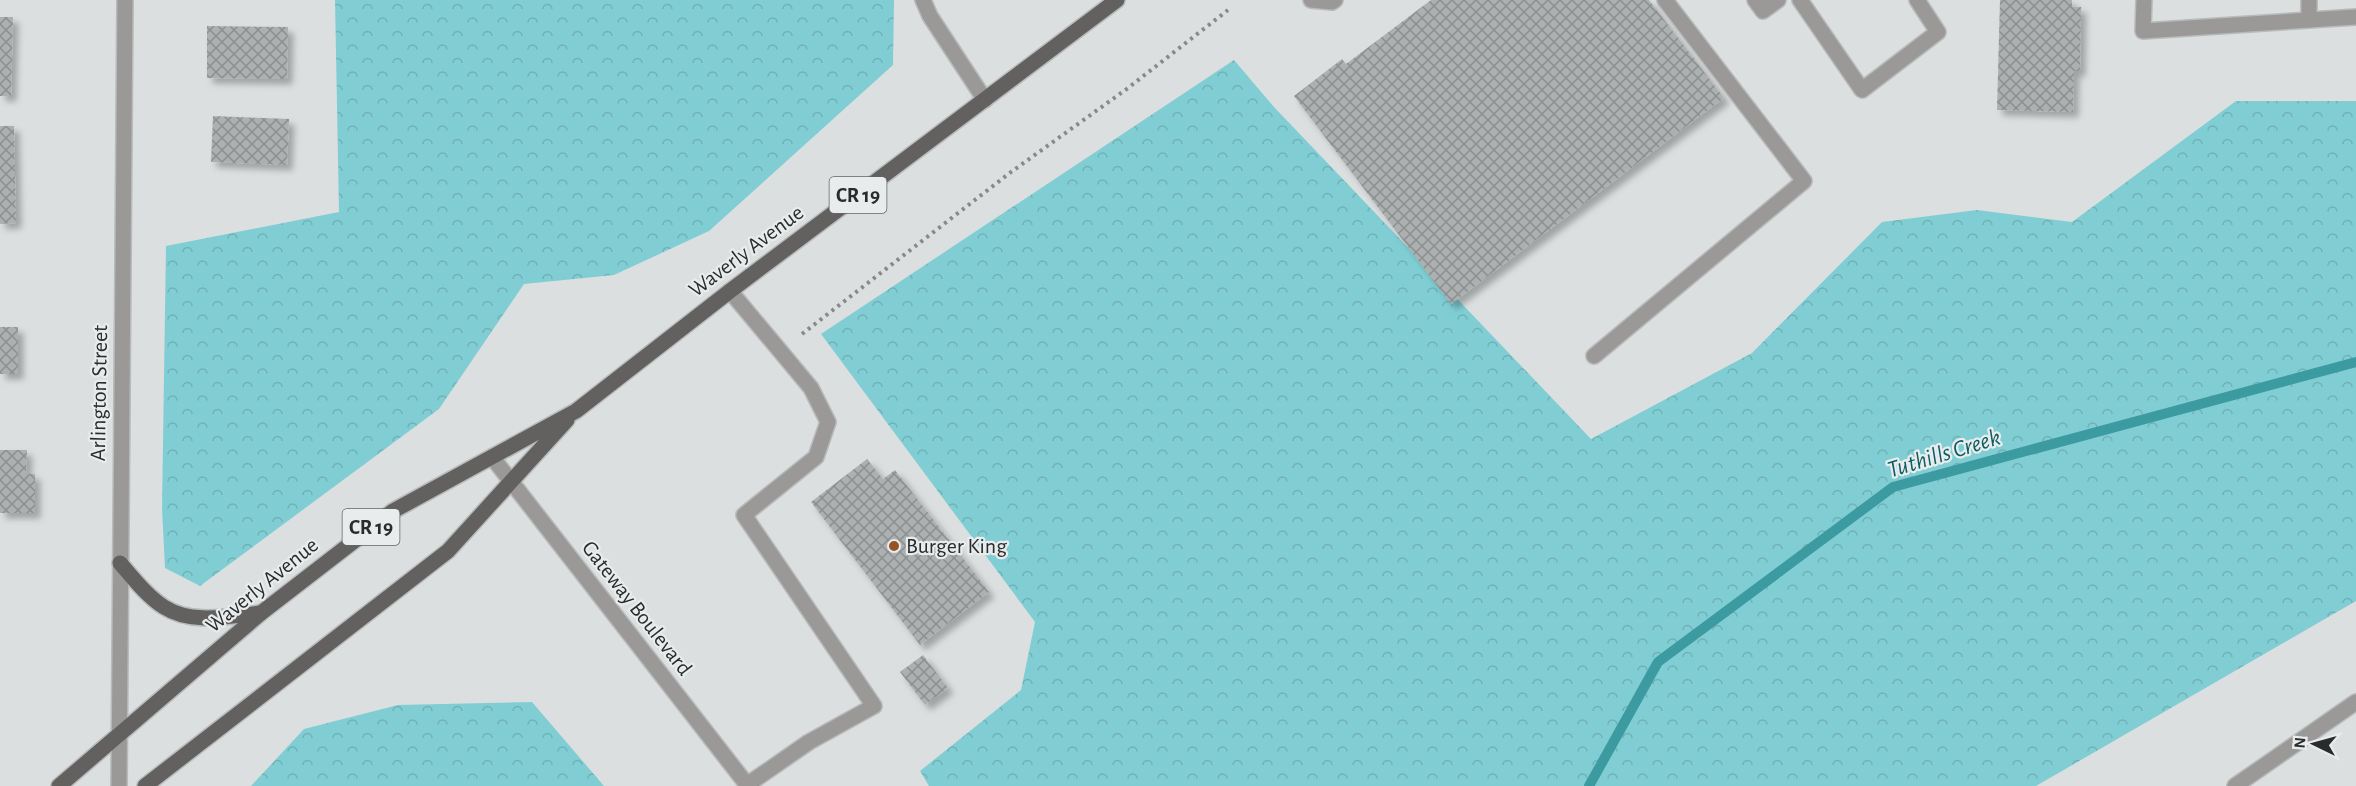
<svg xmlns="http://www.w3.org/2000/svg" width="2356" height="786" font-family="'Alegreya Sans',sans-serif">
  <style>
    .forest { fill: url(#forest-crowns) }
    .lines { fill: none; stroke-linecap: round; stroke-linejoin: round }
    .stream { stroke: #3c9aa1; stroke-width: 10 }
    .building { fill: url(#building-cross-hatch); filter: url(#shadow) }
    .minor-casing { stroke: #b8bbbb; stroke-width: 18 }
    .major-casing { stroke: #b8bbbb; stroke-width: 18 }
    .path { stroke: #878a8a; stroke-width: 4; stroke-dasharray: 3 4.5; stroke-linecap: butt }
    .minor { stroke: #9b9998; stroke-width: 15 }
    .major { stroke: #63615f; stroke-width: 15 }
    .poi-dot { fill: #975325; stroke: #e8eced; stroke-width: 2 }
    .labels { text-anchor: middle; dominant-baseline: central; stroke-width: 4.5; stroke-linejoin: round; paint-order: stroke }
    .shield { fill: #e8eced; stroke: #636666; stroke-width: 1.5 }
    .shield-label { font-size: 21px; font-weight: bold; fill: #2a2c2c }
    .street-label { font-size: 22px; fill: #2a2c2c; stroke: #e8eced }
    .poi-label { font-size: 22px; fill: #2a2c2c; stroke: #e8eced; text-anchor: start }
    .water-label { font-size: 24px; font-style: italic; fill: #0c5d62; stroke: #e8eced }
  </style>
  <defs>
    <pattern id="forest-crowns" width="20" height="18" patternUnits="userSpaceOnUse" patternTransform="scale(1.5)"><rect width="20" height="18" fill="#80ced4"/><path d="M2 6a3 3 0 1 1 6 0M12 15a3 3 0 1 1 6 0" fill="none" stroke="#6fb1b6"/></pattern>
    <pattern id="building-cross-hatch" width="8" height="8" patternUnits="userSpaceOnUse" patternTransform="scale(1.5)"><rect width="8" height="8" fill="#acb0b1"/><path d="M0 0l8 8M0 8l8-8" fill="none" stroke="#8c8f90"/></pattern>
    <filter id="shadow"><feDropShadow dx="5.5" dy="5.5" stdDeviation="3" flood-color="#0004"/></filter>
  </defs>
  <rect width="100%" height="100%" fill="#dbdfdf"/>
  <g class="forest">
    <polygon points="335,0 894,0 893,65 709,231 614,275 524,284 439,409 200,586 165,568 162,508 166,246 339,212"/>
    <polygon points="1234,60 1274,107 1591,439 1752,353 1882,222 1977,210 2072,222 2236,101 2356,101 2356,601 2036,786 929,786 920,771 1021,690 1035,622 821,334"/>
    <polygon points="532,702 604,786 251,786 304,729 398,705"/>
  </g>
  <g class="lines">
    <polyline class="stream" points="1589,786 1658,662 1893,487 2356,362"/>
  </g>
  <g class="building">
    <polygon points="1431,0 1649,0 1724,98 1451,304 1294,96 1342,59 1346,64"/>
    <polygon points="2000,0 2072,0 2072,7 2081,7 2080,71 2074,71 2073,112 1997,110"/>
    <polygon points="0,17 13,17 11,96 0,96"/>
    <polygon points="207,26 288,27 287,79 207,78"/>
    <polygon points="213,116 289,119 287,165 211,162"/>
    <polygon points="0,126 14,126 16,223 0,224"/>
    <rect x="0" y="327" width="18" height="47"/>
    <polygon points="0,450 27,450 26,474 35,474 35,513 0,513"/>
    <polygon points="867,459 883,479 895,470 989,592 920,645 811,502"/>
    <polygon points="923,655 948,688 925,705 900,672"/>
  </g>
  <g class="lines">
    <g class="minor-casing">
      <g id="minor">
        <polyline points="923,0 930,16 985,100"/>
        <polyline points="1311,0 1332,2 1335,0"/>
        <polyline points="1755,0 1763,11 1778,0"/>
        <polyline points="1800,0 1862,90 1938,32 1917,0"/>
        <polyline points="2144,0 2143,31 2356,17"/>
        <polyline points="2309,0 2309,20"/>
        <polyline points="730,291 811,388 828,422 816,457 744,515 874,706 809,742 747,785"/>
        <polyline points="1594,356 1804,181 1665,0"/>
        <polyline points="492,457 748,786"/>
        <polyline points="119,786 125,0"/>
        <polyline points="2235,786 2356,702"/>
      </g>
    </g>
    <g class="major-casing">
      <g id="major">
        <path d="M 120,563 C 133,578 147,596 164,607 C 192,625 229,616 261,613"/>
        <polyline points="59,786 261,613 393,511 576,411 730,291 1117,0"/>
        <polyline points="145,786 448,551 567,420"/>
      </g>
    </g>
    <polyline class="path" points="802,334 1011,172 1128,88 1228,10"/>
    <use href="#minor" class="minor"/>
    <use href="#major" class="major"/>
  </g>
  <circle class="poi-dot" cx="894" cy="546" r="6"/>
  <g class="labels">
    <g class="shield">
      <rect x="829.5" y="177" width="57" height="36" rx="4.5"/>
      <rect x="342.5" y="509" width="57" height="36" rx="4.5"/>
    </g>
    <g class="shield-label">
      <text x="858" y="195">CR 19</text>
      <text x="371" y="527">CR 19</text>
    </g>
    <g class="street-label">
      <text transform="translate(746 251) rotate(-37)">Waverly Avenue</text>
      <text transform="translate(99 393) rotate(-89)">Arlington Street</text>
      <text transform="translate(262 585) rotate(-39)">Waverly Avenue</text>
      <text transform="translate(637 608) rotate(52)">Gateway Boulevard</text>
    </g>
    <g class="poi-label">
      <text x="906" y="546">Burger King</text>
    </g>
    <g class="water-label">
      <text transform="translate(1944 454) rotate(-17)">Tuthills Creek</text>
    </g>
  </g>
  <g transform="translate(2314 744) rotate(275)" stroke="#e8eced" stroke-width="4.5" paint-order="stroke">
  <path d="M0-4.5L10 22L0 15L-10 22Z" fill="#2a2c2c"/>
  <text y="-9" font-size="16" font-weight="bold" text-anchor="middle" fill="#2a2c2c">N</text>
  </g>
</svg>
